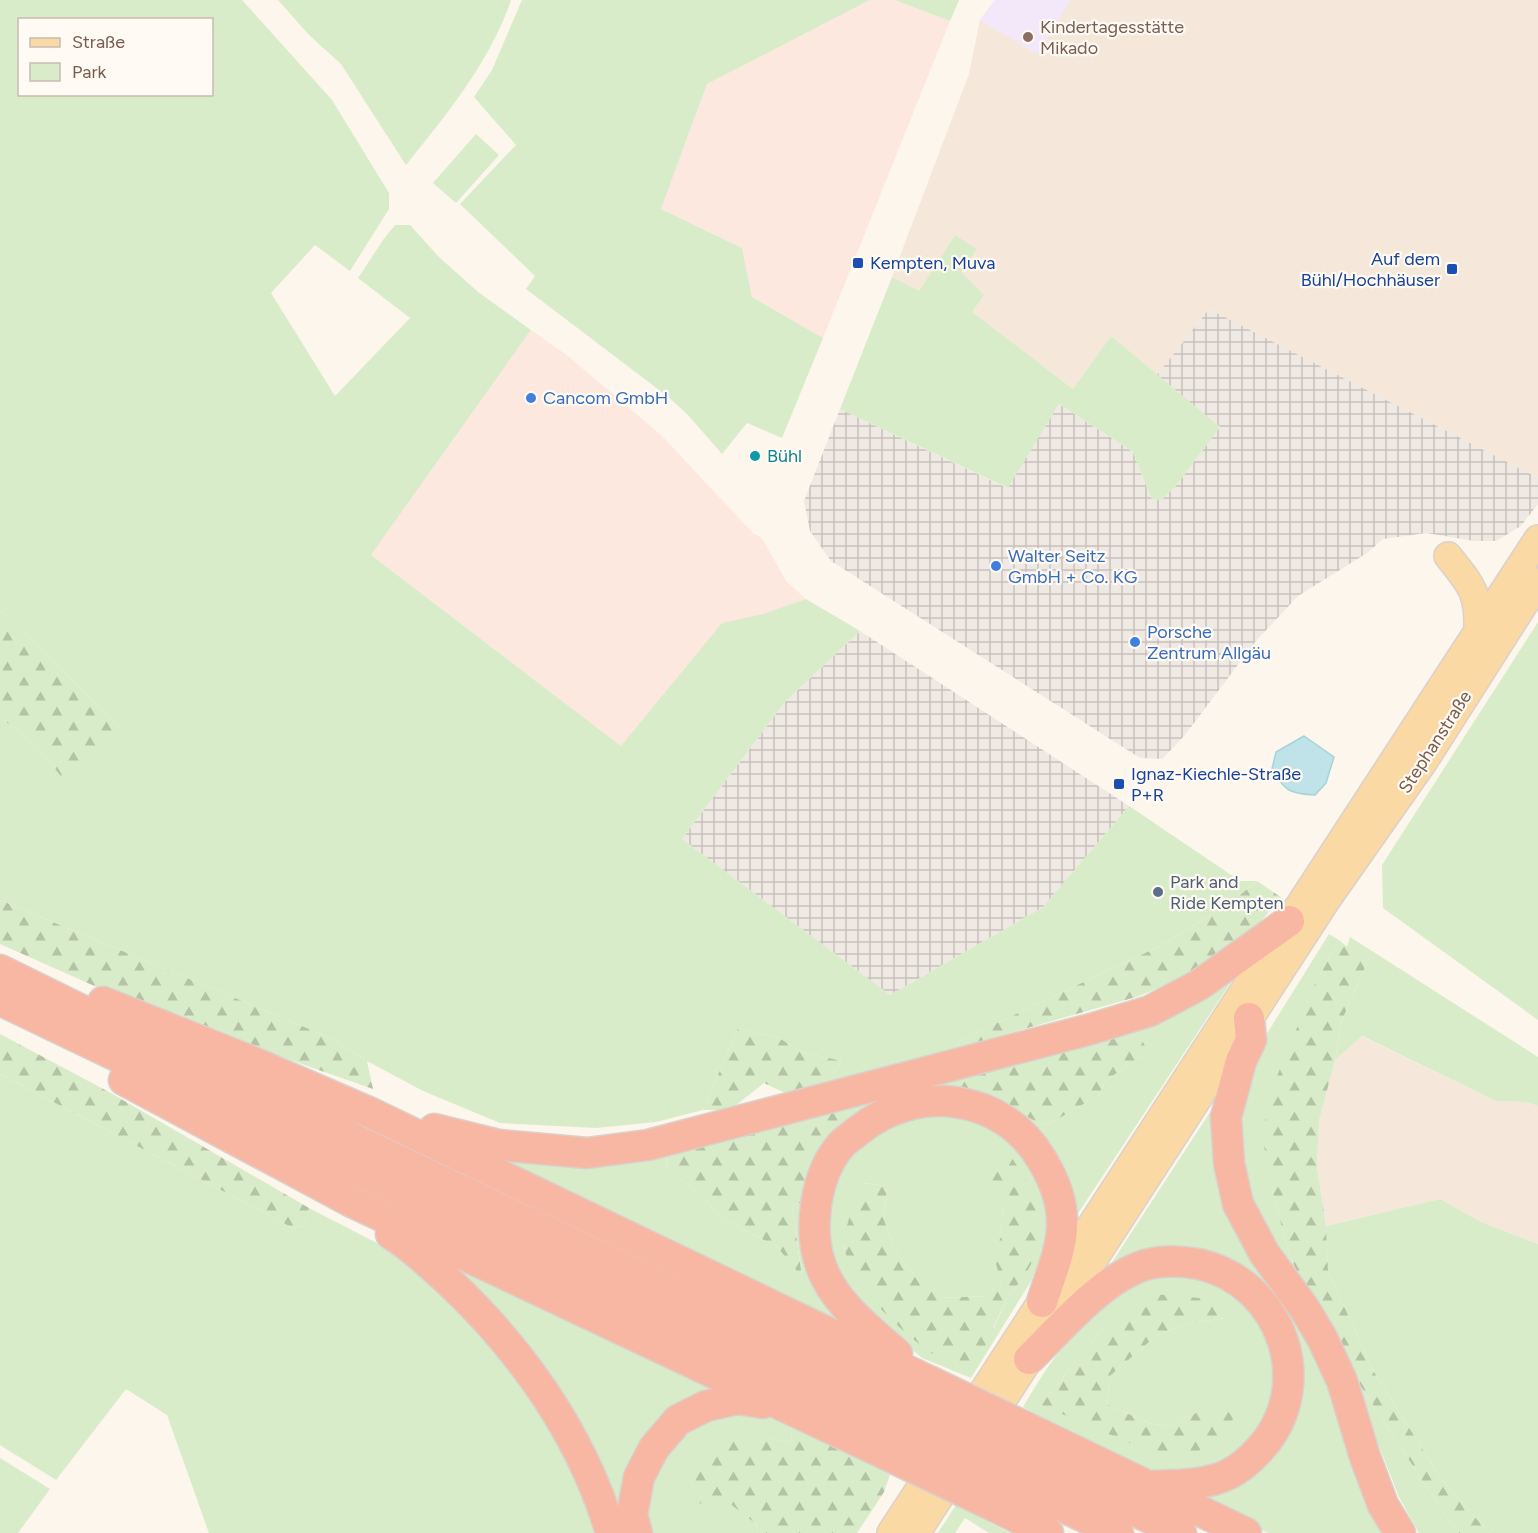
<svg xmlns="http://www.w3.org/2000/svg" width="1538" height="1533" font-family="Figtree,sans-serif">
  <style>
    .residential { fill: #f5e8da }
    .commercial { fill: #fde8e0 }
    .industrial { fill: url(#industrial-grid) }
    .education { fill: #f3e8fa }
    .green { fill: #d8ecc9; fill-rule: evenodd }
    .forest { fill: url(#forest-firs) }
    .water { fill: #bfe3e8; stroke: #a5d3da; stroke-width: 1.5 }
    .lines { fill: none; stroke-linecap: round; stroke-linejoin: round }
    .primary-casing { stroke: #dad1cd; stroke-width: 30 }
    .highway-casing { stroke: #dad1cd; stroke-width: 33 }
    .primary { stroke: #fbd9a5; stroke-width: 27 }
    .highway { stroke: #f7b7a3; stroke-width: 30 }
    .highway-bridge-casing { stroke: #dad1cd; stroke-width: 33; stroke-linecap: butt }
    .highway-bridge { stroke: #f7b7a3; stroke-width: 30 }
    .education-dot { fill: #8d6e63; stroke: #fffaf3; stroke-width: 2 }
    .transit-dot { fill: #1a4fb4; stroke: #fffaf3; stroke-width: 2 }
    .shop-dot { fill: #3f7fe0; stroke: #fffaf3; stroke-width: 2 }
    .culture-dot { fill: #0f9aa8; stroke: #fffaf3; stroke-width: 2 }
    .service-dot { fill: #5c6f8a; stroke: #fffaf3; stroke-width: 2 }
    .labels { text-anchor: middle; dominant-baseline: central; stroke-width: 4.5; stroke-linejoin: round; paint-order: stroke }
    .education-label { font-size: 18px; fill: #785e54; stroke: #fffaf3; text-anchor: start }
    .transit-label { font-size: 18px; fill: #164399; stroke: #fffaf3; text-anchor: start }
    .shop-label { font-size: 18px; fill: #366cbe; stroke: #fffaf3; text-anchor: start }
    .culture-label { font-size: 18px; fill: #0d838f; stroke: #fffaf3; text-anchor: start }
    .street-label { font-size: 18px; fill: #7a5c4d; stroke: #fffaf3 }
    .service-label { font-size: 18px; fill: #4e5e75; stroke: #fffaf3; text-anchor: start }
  </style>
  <defs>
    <pattern id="industrial-grid" width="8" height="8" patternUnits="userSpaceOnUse" patternTransform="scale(1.5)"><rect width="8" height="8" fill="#efe9e4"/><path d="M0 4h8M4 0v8" fill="none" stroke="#c7c0bb"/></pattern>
    <pattern id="forest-firs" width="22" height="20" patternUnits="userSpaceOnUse" patternTransform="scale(1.5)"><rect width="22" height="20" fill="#d8ecc9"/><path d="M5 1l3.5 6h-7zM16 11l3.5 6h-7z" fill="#b4c2a5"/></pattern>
  </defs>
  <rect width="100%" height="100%" fill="#fdf6ec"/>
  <g class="residential">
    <polygon points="995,0 1538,0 1538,478 1209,309 1157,375 1111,336 1073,389 971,312 961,272 955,235 919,291 892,277 969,74 980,20"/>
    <polygon points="1361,1036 1496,1101 1526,1102 1538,1106 1538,1244 1481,1222 1440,1199 1326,1226 1317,1167 1319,1121 1335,1060"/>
  </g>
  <g class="commercial">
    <polygon points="870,0 895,0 950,21 823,338 752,297 742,248 661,209 707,84"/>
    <polygon points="531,330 568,356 661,435 753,533 762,538 786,581 806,599 761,615 640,725 622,747 371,555"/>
  </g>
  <g class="industrial">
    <polygon points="1209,309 1538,478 1538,504 1521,526 1496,541 1474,541 1426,533 1383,539 1367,553 1298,596 1255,642 1185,735 1162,759 1140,758 831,561 810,531 804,501 840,409 1007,488 1059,404 1133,452 1151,498 1161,500 1175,487 1220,427 1157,375"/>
    <polygon points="860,631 1129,806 1043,907 890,995 682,839 785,702"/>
  </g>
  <polygon class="education" points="995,0 1071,0 1037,54 980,20"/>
  <g class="green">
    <path d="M 0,0 L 242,0 L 332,100 L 389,193 L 389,209 L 350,271 L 315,245 L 271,293 L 335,396 L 410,318 L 358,278 L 383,240 L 395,225 L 410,225 L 438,256 L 478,292 L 531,330 L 371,555 L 621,746 L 722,623 L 763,614 L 806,599 L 860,631 L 785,702 L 682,839 L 890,995 L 1043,907 L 1129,806 L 1240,881 L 1257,881 L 1234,900 L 1162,945 L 961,1040 L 954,1049 L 824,1085 L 842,1061 L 802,1052 L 779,1038 L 738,1028 L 703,1110 L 656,1122 L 596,1128 L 500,1123 L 423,1091 L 367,1061 L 333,1039 L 0,900 L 0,717 L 37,747 L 64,780 L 122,729 L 0,610 ZM 20,20 L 212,20 L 212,94 L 20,94 Z"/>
    <path d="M 278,0 L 511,0 C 490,62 446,115 406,165 L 341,64 L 309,35 Z"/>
    <polygon points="522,0 870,0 707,84 661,209 742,248 752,297 823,338 782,438 747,423 722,454 687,414 667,396 526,289 535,276 460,204 516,145 474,97 492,70"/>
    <polygon points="895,0 959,0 950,21"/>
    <polygon points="476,134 499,155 456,203 433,183"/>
    <polygon points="955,235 977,249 961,272 984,295 972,312 1073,389 1111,336 1220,427 1175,487 1161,500 1151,498 1133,452 1059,404 1008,488 840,409 892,277 919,291"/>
    <polygon points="1538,622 1538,1020 1383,908 1382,865"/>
    <polygon points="1329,934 1339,940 1315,984 1272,1190 1289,1254 1312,1305 1273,1250 1251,1198 1240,1158 1241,1115 1258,1048"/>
    <polygon points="1350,937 1538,1057 1538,1106 1526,1102 1496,1101 1362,1036 1335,1060 1342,1020 1367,963 1347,947"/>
    <polygon points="1235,976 1071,1224 1010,1109 1046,1126 1099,1095 1105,1081 1148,1052 1112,1036"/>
    <polygon points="0,1074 293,1228 305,1225 309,1208 400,1255 461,1307 557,1432 601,1533 209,1533 167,1415 126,1389 56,1480 0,1445"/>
    <polygon points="1220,1097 1215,1121 1213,1165 1225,1208 1314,1344 1389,1533 1268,1533 1190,1497 1297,1394 1231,1267 1105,1273"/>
    <path d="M 965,1115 L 995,1129 L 1022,1150 L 1049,1208 L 1046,1244 L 1031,1281 L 971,1378 L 922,1358 L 863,1308 L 841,1281 L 832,1260 L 826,1203 L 849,1152 L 876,1128 L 912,1116 ZM 863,1183 L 887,1186 L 884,1220 L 895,1250 L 919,1282 L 941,1298 L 986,1296 L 1001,1283 L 994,1252 L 1001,1237 L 1003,1207 L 1023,1278 L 1007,1298 L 994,1328 L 844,1249 L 848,1225 Z"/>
    <polygon points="475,1150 666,1152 667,1170 702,1195 720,1217 777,1247 802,1276 792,1206 802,1202 845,1325"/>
    <polygon points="1440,1199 1481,1222 1538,1244 1538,1533 1489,1533 1442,1480 1374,1372 1328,1271 1326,1226"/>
    <polygon points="417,1243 724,1390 698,1398 623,1519 611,1499"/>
    <path d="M 1186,1275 L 1221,1283 L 1247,1303 L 1276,1356 L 1277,1388 L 1256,1434 L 1238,1453 L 1211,1468 L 1146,1472 L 1023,1407 C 1053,1356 1091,1299 1149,1277 C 1160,1273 1175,1275 1186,1275 ZM 1226,1318 L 1191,1323 L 1157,1335 L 1111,1375 L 1107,1404 L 1148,1423 L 1169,1426 L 1196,1413 L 1236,1414 L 1214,1446 L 1041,1405 L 1075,1362 L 1109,1322 Z"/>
    <polygon points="1348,1367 1457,1533 1419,1533 1399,1497"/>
    <polygon points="739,1410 790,1423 792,1443 764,1437 724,1498 756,1524 758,1533 647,1533 643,1512 651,1479 683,1431 707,1417"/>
    <polygon points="0,1458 50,1489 18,1533 0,1533"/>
    <polygon points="956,1505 1010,1533 989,1533 965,1518 955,1533 938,1533"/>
  </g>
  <g class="forest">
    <polygon points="0,610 122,729 116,743 64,780 37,747 0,717"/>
    <polygon points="1257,881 1282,898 1256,926 1223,956 1191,976 1136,997 954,1049 961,1040 1162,945 1234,900"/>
    <polygon points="0,900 333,1039 367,1061 373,1089 153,1012 0,944"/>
    <polygon points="1339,940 1367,963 1342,1020 1335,1060 1319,1121 1317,1167 1326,1226 1328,1271 1374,1372 1442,1480 1489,1533 1457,1533 1348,1367 1312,1305 1289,1254 1272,1190 1262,1134 1275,1081 1315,984"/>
    <polygon points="738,1028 779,1038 802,1052 842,1061 824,1085 787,1094 764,1083 730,1110 703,1110"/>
    <polygon points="0,1034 109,1092 309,1208 305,1225 293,1228 0,1074"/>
    <polygon points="1112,1036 1142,1040 1148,1052 1105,1081 1099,1095 1046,1126 1010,1109 993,1097 969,1090 943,1088 916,1089"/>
    <polygon points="872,1099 862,1111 802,1202 792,1206 802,1277 777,1247 720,1217 702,1195 667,1170 666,1152"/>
    <path d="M 1012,1158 L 1033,1191 L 1040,1217 L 1041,1247 L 1023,1278 L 1007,1298 L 982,1353 L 966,1371 C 957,1367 946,1363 937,1357 C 906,1336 852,1288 845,1250 C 841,1234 856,1199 862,1183 L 887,1186 L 884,1220 L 895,1250 L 919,1282 L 942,1298 L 986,1296 L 1001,1283 L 993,1252 L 1001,1237 L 1003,1207 L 986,1177 Z"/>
    <polygon points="1152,1294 1223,1300 1226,1318 1191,1323 1157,1335 1111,1375 1107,1404 1148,1423 1169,1426 1196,1413 1221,1411 1237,1414 1214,1446 1186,1455 1144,1449 1041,1405 1075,1362 1109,1322"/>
    <polygon points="790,1423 890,1475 884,1492 857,1533 758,1533 756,1524 724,1499 697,1504 685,1474 701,1455 738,1439 764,1437 792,1443"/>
  </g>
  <path class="water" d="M 1304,736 L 1334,757 L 1326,783 L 1315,795 C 1289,794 1284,790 1272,769 L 1276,752 Z"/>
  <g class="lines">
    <g class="primary-casing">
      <g id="primary">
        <path d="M 1448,556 C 1471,585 1479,592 1478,630"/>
        <polyline points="964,1421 1538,539"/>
        <polyline points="983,1430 1327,899 1424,761 1538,582"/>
        <polyline points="891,1533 940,1458"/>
        <polyline points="916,1533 959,1467"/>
      </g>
    </g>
    <g class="highway-casing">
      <g id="highway">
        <polyline points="0,970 130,1034 247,1088 913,1406"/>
        <polyline points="0,1000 898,1430"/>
        <polyline points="103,1002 248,1060 373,1114 929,1381"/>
        <polyline points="1249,1018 1251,1040 1241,1061 1226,1117 1229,1163 1238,1204 1264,1253 1304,1308 1322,1338 1342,1381 1365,1457 1383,1505 1400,1533"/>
        <polyline points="124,1080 350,1201 883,1453"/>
        <polyline points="434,1129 499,1145 587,1153 648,1145 1091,1029 1150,1011 1199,985 1289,921"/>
        <path d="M 391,1234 C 411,1246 426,1261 444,1277 C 519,1346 582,1434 611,1533"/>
        <path d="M 897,1354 C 869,1329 834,1303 821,1266 C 808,1231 815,1174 841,1145 C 845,1140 852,1136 858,1131 C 916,1083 1003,1093 1042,1160 C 1055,1182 1063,1202 1062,1228 C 1061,1252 1049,1279 1042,1302"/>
        <path d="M 1029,1359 C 1061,1328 1101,1279 1145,1265 C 1162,1260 1182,1261 1199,1264 C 1282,1283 1318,1385 1260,1449 C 1251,1459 1240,1469 1227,1475 C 1203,1486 1174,1485 1147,1486"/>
        <polyline points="1042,1435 1246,1533"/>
        <polyline points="1027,1459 1181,1533"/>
        <polyline points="1013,1483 1118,1533"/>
        <polyline points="996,1507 1048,1533"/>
        <polyline points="637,1533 632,1515 639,1477 654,1448 678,1420 706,1406 738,1399 763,1403"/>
      </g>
    </g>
    <use href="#primary" class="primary"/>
    <use href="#highway" class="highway"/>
    <g class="highway-bridge-casing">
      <g id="highway-bridge">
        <polyline points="929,1381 1042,1435"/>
        <polyline points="913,1406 1027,1459"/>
        <polyline points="898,1430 1013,1483"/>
        <polyline points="883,1453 996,1507"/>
      </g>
    </g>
    <use href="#highway-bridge" class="highway-bridge"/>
  </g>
  <circle class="education-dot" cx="1028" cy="37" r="6"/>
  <g class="transit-dot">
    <rect x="852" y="257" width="12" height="12" rx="3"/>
    <rect x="1446" y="263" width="12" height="12" rx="3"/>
    <rect x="1113" y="778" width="12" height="12" rx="3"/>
  </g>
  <g class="shop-dot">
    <circle cx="531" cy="398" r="6"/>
    <circle cx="996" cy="566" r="6"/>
    <circle cx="1135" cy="642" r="6"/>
  </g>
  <circle class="culture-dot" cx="755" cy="456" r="6"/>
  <circle class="service-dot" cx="1158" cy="892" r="6"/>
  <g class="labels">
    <g class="education-label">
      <text x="1040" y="27">Kindertagesstätte<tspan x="1040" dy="21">Mikado</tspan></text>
    </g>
    <g class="transit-label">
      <text x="1440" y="259" text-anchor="end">Auf dem<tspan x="1440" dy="21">Bühl/Hochhäuser</tspan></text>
      <text x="870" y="263">Kempten, Muva</text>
      <text x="1131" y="774">Ignaz-Kiechle-Straße<tspan x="1131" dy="21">P+R</tspan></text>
    </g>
    <g class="shop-label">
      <text x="543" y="398">Cancom GmbH</text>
      <text x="1008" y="556">Walter Seitz<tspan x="1008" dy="21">GmbH + Co. KG</tspan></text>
      <text x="1147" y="632">Porsche<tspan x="1147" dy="21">Zentrum Allgäu</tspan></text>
    </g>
    <g class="culture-label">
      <text x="767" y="456">Bühl</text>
    </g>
    <g class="street-label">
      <text transform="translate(1435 742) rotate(-57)">Stephanstraße</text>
    </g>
    <g class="service-label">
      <text x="1170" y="882">Park and<tspan x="1170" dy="21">Ride Kempten</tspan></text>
    </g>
  </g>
  <rect x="18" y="18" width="195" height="78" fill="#fffaf3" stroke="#cabbb1" stroke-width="1.5"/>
  <rect x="30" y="38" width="30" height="9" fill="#fbd9a5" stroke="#cabbb1" stroke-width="1.5"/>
  <text x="72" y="48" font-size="18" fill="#7a5c4d">Straße</text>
  <rect x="30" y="63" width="30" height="18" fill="#d8ecc9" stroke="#cabbb1" stroke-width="1.5"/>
  <text x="72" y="78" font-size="18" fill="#7a5c4d">Park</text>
</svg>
